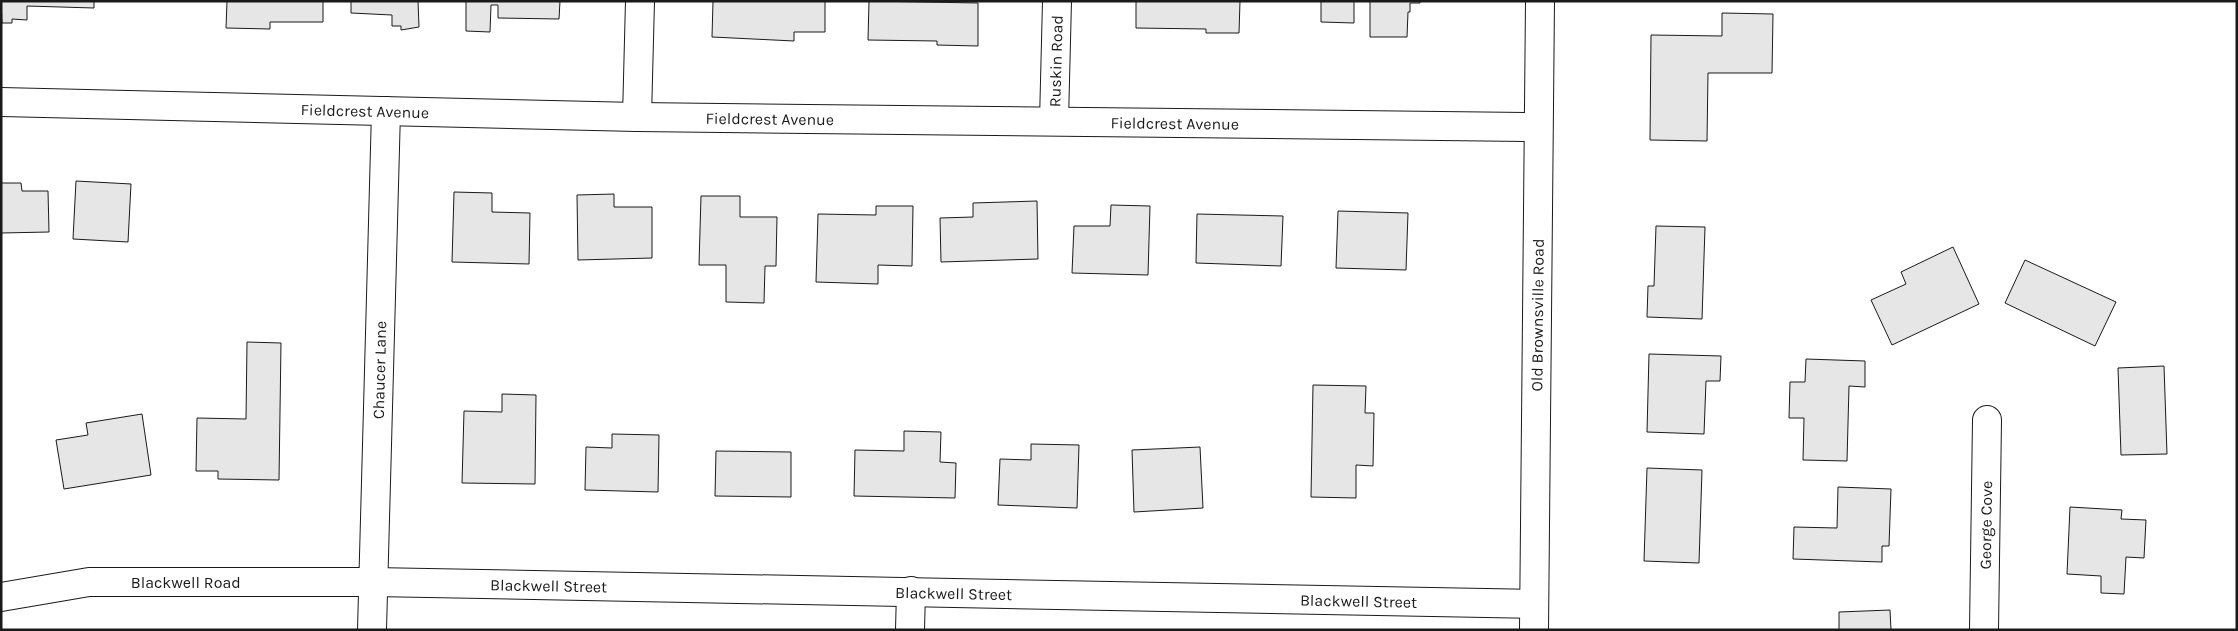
<svg xmlns="http://www.w3.org/2000/svg" width="2238" height="631" font-family="Karla,sans-serif">
  <style>
    .building { fill: #e6e6e6; stroke: #1a1a1a }
    .lines { fill: none; stroke-linecap: round; stroke-linejoin: round }
    .street-casing { stroke: #1a1a1a; stroke-width: 30 }
    .secondary-casing { stroke: #1a1a1a; stroke-width: 30 }
    .street { stroke: #fff; stroke-width: 28 }
    .secondary { stroke: #fff; stroke-width: 28 }
    .labels { text-anchor: middle; dominant-baseline: central; stroke-width: 4; stroke-linejoin: round; paint-order: stroke }
    .street-label { font-size: 16px; fill: #1a1a1a; stroke: #fff }
  </style>
  <rect width="100%" height="100%" fill="#fff"/>
  <g class="building">
    <polygon points="1,1 94,1 94,8 27,6 27,20 12,19 12,23 2,23"/>
    <polygon points="227,1 323,1 323,22 270,22 270,29 226,28"/>
    <polygon points="351,1 418,1 419,27 401,30 401,26 392,26 392,15 351,13"/>
    <polygon points="466,1 560,1 559,19 498,18 498,5 491,5 490,32 466,31"/>
    <polygon points="713,1 825,1 825,32 794,32 794,41 712,37"/>
    <polygon points="869,1 978,3 978,46 937,45 937,41 868,40"/>
    <polygon points="1136,1 1240,1 1239,33 1206,33 1206,29 1136,28"/>
    <polygon points="1321,1 1354,1 1354,23 1321,22"/>
    <polygon points="1370,1 1420,1 1420,3 1410,3 1410,12 1408,12 1407,37 1370,37"/>
    <polygon points="1722,13 1773,14 1772,73 1708,73 1707,141 1650,140 1651,35 1722,36"/>
    <polygon points="76,181 131,184 128,242 73,239"/>
    <polygon points="1,183 21,183 22,191 48,191 49,232 1,233"/>
    <polygon points="454,192 492,193 492,212 530,213 529,264 452,262"/>
    <polygon points="614,194 614,207 652,207 652,258 578,260 577,195"/>
    <polygon points="701,196 740,196 740,217 777,217 776,266 765,266 764,303 726,302 726,265 699,265"/>
    <polygon points="1037,201 1038,259 941,262 940,218 973,217 973,203"/>
    <polygon points="1111,205 1150,206 1148,275 1072,273 1074,226 1110,226"/>
    <polygon points="876,206 913,206 912,266 878,265 878,284 816,282 818,214 876,215"/>
    <polygon points="1338,211 1408,213 1406,270 1336,268"/>
    <polygon points="1197,214 1283,216 1281,266 1196,263"/>
    <polygon points="1656,226 1705,227 1702,319 1647,317 1648,286 1654,286"/>
    <polygon points="1953,247 1979,304 1892,345 1871,300 1906,284 1901,272"/>
    <polygon points="2025,260 2116,302 2095,346 2005,303"/>
    <polygon points="247,342 281,343 279,480 218,479 218,471 196,471 197,418 246,419"/>
    <polygon points="1649,354 1721,356 1720,381 1706,381 1704,434 1647,432"/>
    <polygon points="1806,359 1865,361 1865,387 1849,386 1847,461 1803,460 1804,418 1789,418 1790,382 1805,382"/>
    <polygon points="2164,366 2167,454 2121,455 2118,368"/>
    <polygon points="1313,385 1366,386 1365,413 1374,413 1373,466 1356,465 1356,498 1311,497"/>
    <polygon points="502,394 536,395 535,484 462,483 464,411 502,412"/>
    <polygon points="142,414 151,475 64,489 56,440 88,435 86,423"/>
    <polygon points="904,431 941,432 940,462 956,463 955,498 854,496 855,450 904,451"/>
    <polygon points="612,434 659,435 658,492 585,490 586,447 612,448"/>
    <polygon points="1031,444 1079,445 1077,508 998,505 1000,459 1031,460"/>
    <polygon points="1200,447 1203,508 1134,512 1132,450"/>
    <polygon points="716,451 791,452 791,497 715,496"/>
    <polygon points="1647,468 1702,470 1699,563 1644,561"/>
    <polygon points="1838,487 1891,489 1889,546 1882,546 1882,562 1793,559 1794,527 1837,528"/>
    <polygon points="2070,507 2122,510 2121,519 2146,520 2144,558 2126,557 2124,594 2101,593 2101,576 2067,574"/>
    <polygon points="1890,610 1891,630 1839,630 1839,612"/>
  </g>
  <g class="lines">
    <g class="street-casing">
      <g id="street">
        <path id="s1" d="M 1,102 L 637,117 L 1537,127"/>
        <polyline points="637,117 640,1"/>
        <path id="s2" d="M 1054,121 L 1057,1"/>
        <path id="s3" d="M 1,597 L 89,582 L 373,582 L 1534,604"/>
        <path id="s4" d="M 372,630 L 386,111"/>
        <polyline points="910,630 911,591"/>
        <path id="s5" d="M 1984,630 L 1987,420"/>
      </g>
    </g>
    <g class="secondary-casing">
      <g id="secondary">
        <path id="s6" d="M 1534,630 L 1540,1"/>
      </g>
    </g>
    <use href="#street" class="street"/>
    <use href="#secondary" class="secondary"/>
  </g>
  <g class="labels">
    <g class="street-label">
      <text stroke="none"><textPath href="#s2" startOffset="60">Ruskin Road</textPath></text>
      <text stroke="none"><textPath href="#s1" startOffset="364">Fieldcrest Avenue</textPath></text>
      <text stroke="none"><textPath href="#s1" startOffset="769">Fieldcrest Avenue</textPath></text>
      <text stroke="none"><textPath href="#s1" startOffset="1174">Fieldcrest Avenue</textPath></text>
      <text stroke="none"><textPath href="#s6" startOffset="315">Old Brownsville Road</textPath></text>
      <text stroke="none"><textPath href="#s4" startOffset="260">Chaucer Lane</textPath></text>
      <text stroke="none"><textPath href="#s5" startOffset="105">George Cove</textPath></text>
      <text stroke="none"><textPath href="#s3" startOffset="186">Blackwell Road</textPath></text>
      <text stroke="none"><textPath href="#s3" startOffset="549">Blackwell Street</textPath></text>
      <text stroke="none"><textPath href="#s3" startOffset="954">Blackwell Street</textPath></text>
      <text stroke="none"><textPath href="#s3" startOffset="1359">Blackwell Street</textPath></text>
    </g>
  </g>
  <rect width="2238" height="631" fill="none" stroke="#1a1a1a" stroke-width="5"/>
</svg>
